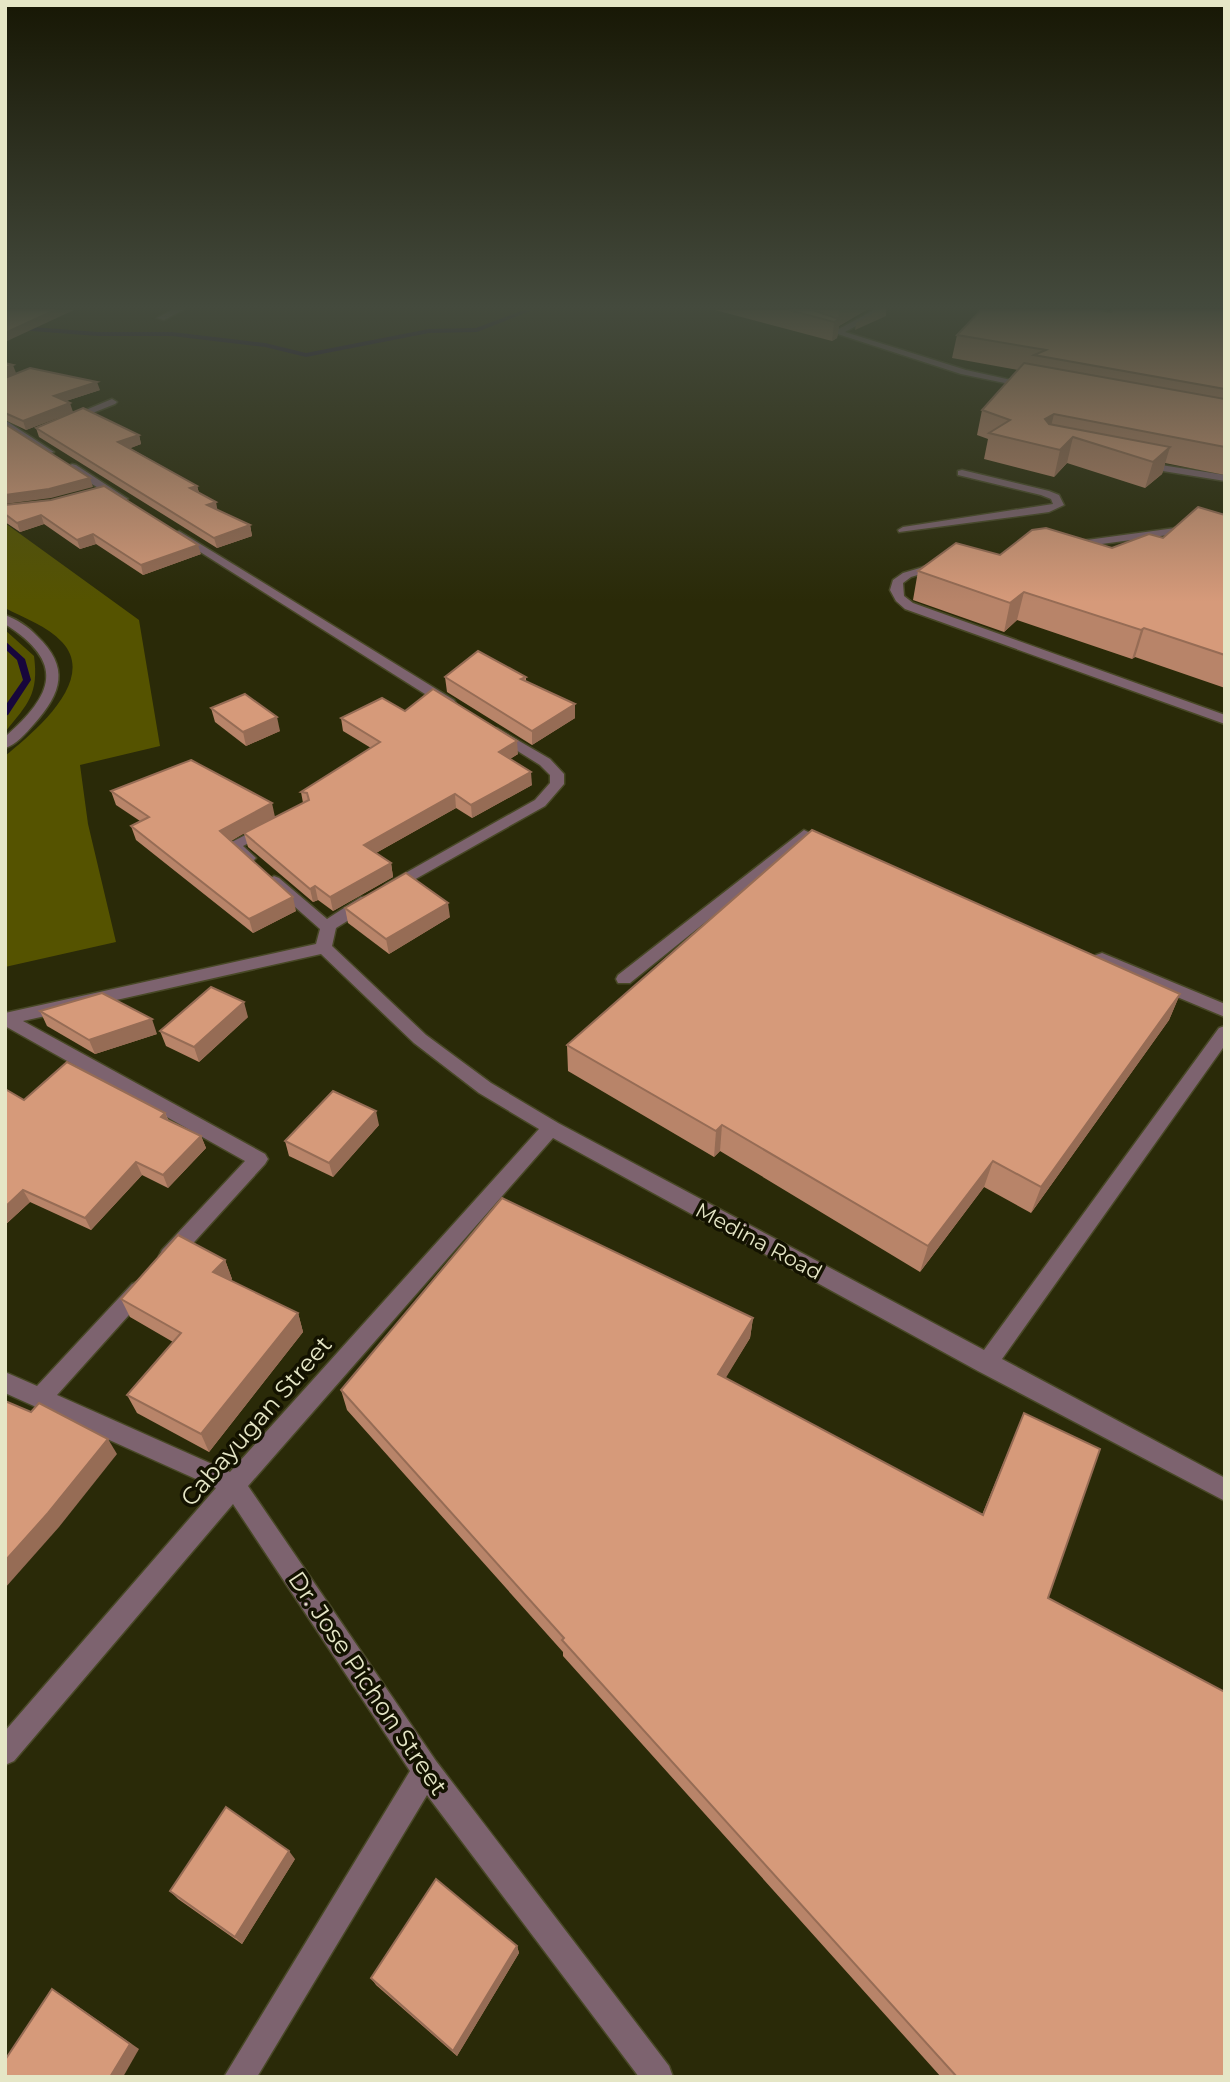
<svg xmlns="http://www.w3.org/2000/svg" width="1230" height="2082" font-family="Montserrat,sans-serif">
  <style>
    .green { fill: #555300 }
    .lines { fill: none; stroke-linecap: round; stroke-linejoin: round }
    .stream { fill: #17063c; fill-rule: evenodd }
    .minor-casing { stroke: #484826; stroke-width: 3 }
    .minor { fill: #7d636f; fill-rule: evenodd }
    .wall { fill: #b88469 }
    .shaded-wall { fill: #966c55 }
    .building { fill: #d69a7a; stroke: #966c55; stroke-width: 2 }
    .labels { text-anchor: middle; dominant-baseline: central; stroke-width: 7; stroke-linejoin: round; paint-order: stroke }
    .street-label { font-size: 21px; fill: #e5e6c6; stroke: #131200 }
    .near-street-label { font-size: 24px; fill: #e5e6c6; stroke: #131200 }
  </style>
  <rect width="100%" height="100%" fill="#2a2a08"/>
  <g class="green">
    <path d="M 5,523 L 139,620 L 160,746 L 80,765 L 88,824 L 116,942 L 5,967 L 5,756 C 33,733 98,680 62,642 C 47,626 24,618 5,608 Z"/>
    <path d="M 5,630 L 34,656 C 39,694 28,704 5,732 Z"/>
  </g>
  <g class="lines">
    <g class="stream">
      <polygon points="524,310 533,310 477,332 429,333 306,357 265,347 172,336 98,336 5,329 5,325 98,332 172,332 265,343 306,353 429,329 476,328"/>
      <polygon points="5,641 25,659 31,680 8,715 5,716 5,706 23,680 17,660 5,649"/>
    </g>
    <g class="minor-casing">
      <g id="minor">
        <polygon points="172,310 183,310 164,320 157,318"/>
        <polygon points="874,310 885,310 845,332 966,370 1034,385 1029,388 961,374 813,326 817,324 837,330"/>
        <polygon points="112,399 117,402 115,404 70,422 62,420"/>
        <polygon points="5,421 8,422 54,452 45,454 5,428"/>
        <polygon points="1142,462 1225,475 1225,481 1138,467 1138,463"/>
        <polygon points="72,464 76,465 128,499 119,501 68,469 67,467"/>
        <polygon points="962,470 1049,491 1059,495 1064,505 1049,512 899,532 898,530 903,527 1053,504 1051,499 1041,495 958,475 958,471"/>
        <polygon points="1190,526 1225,527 1225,533 1190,532 1072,548 1066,545 1072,542"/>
        <polygon points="179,531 454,700 456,703 449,707 444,706 175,536 174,534"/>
        <polygon points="940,562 946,565 944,567 911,577 903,583 904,596 913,603 1225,715 1225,724 905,609 896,601 890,590 893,580 903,573"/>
        <path d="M 5,615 C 16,619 29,627 37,636 C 70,667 62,693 34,724 C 26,733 16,745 5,748 L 5,737 C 54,694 66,663 5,624 Z"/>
        <polygon points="497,728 550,759 564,774 564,784 545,806 396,890 386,890 383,887 386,884 535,800 550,783 550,775 540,765 492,735 490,732"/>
        <polygon points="265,825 272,829 270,832 243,846 256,858 253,861 243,861 226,845"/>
        <polygon points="804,830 835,845 828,850 806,841 630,983 618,983 616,979 618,975"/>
        <polygon points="274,876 279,878 327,919 361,897 373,897 375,901 373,905 336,928 332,946 426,1035 491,1083 558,1123 984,1350 1219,1028 1225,1026 1225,1045 1002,1359 1225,1478 1225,1501 978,1371 553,1138 248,1486 436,1761 669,2066 673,2077 639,2077 427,1795 257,2077 224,2077 410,1771 233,1504 14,1761 5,1765 5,1731 216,1488 5,1393 5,1372 37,1386 132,1284 139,1281 146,1284 149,1290 146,1296 57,1395 230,1472 539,1129 479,1093 414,1043 321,954 23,1021 265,1154 268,1159 265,1164 176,1262 169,1264 162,1262 159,1256 162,1250 245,1161 5,1026 5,1013 316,944 320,929 269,884 266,881"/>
        <polygon points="1102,953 1225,1004 1225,1017 1096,963 1094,959 1096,955"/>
      </g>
    </g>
    <use href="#minor" class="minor"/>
  </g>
  <g class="wall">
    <polygon points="715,310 866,310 839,326 837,338 832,341"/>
    <polygon points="1225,310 1225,475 1165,463 1162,474 1145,488 1067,463 1054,477 984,459 988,439 977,435 982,410 1018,370 952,358 957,335 1111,312"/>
    <polygon points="5,378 100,390 66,401 73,412 26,430 5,420"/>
    <polygon points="36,428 139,435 141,444 130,448 197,486 199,493 218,510 250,525 252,536 217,548 39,437"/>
    <polygon points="5,505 201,554 143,575 96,544 80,549 44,524 20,532 5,522"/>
    <polygon points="1225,515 1225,688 1135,657 1132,659 1017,620 1004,632 913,600 918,571 1000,555 1112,548 1163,538"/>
    <polygon points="445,677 526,677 526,681 575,718 532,745 447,692"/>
    <polygon points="211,708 280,731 246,746 215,722"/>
    <polygon points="405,711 518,754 510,759 532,785 472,818 456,808 376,853 391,863 393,877 333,911 318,900 313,902 248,847 244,833 231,841 296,911 253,933 136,840 131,826 140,821 116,805 111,791 275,817 303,803 301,792 371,748 343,731 341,718"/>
    <polygon points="345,908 450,917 389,954 348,923"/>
    <polygon points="1180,994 1169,1020 1031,1213 984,1187 920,1272 720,1151 714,1157 568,1071 567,1045"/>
    <polygon points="40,1011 157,1034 95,1054 47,1026"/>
    <polygon points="248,1017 199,1062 166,1046 160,1031"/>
    <polygon points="5,1089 24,1100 165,1113 169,1121 201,1136 206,1148 168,1188 142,1175 91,1230 30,1202 5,1225"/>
    <polygon points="379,1125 333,1177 289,1156 285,1141"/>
    <polygon points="225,1260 232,1279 230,1281 298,1313 303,1332 209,1452 137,1413 127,1395 173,1342 130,1317 121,1299"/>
    <polygon points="753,1318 750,1338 725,1378 982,1515 1024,1413 1048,1598 1225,2077 941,2077 563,1656 563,1652 347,1410 341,1390"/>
    <polygon points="295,1859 242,1944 178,1899 170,1891"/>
    <polygon points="517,1946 519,1953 457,2056 376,1985 371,1978"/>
  </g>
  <g class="shaded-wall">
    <polygon points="55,310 74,310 5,342 5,333"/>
    <polygon points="839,310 866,310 839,326 837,338 832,341 834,322 838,320"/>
    <polygon points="886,310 886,316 855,330 856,324"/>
    <polygon points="13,365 16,373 5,378 5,368"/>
    <polygon points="97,382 100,390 57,404 54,396"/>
    <polygon points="70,403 73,412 26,430 23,421"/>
    <polygon points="1054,414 1048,439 1045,419"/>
    <polygon points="139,435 141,444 121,452 118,442"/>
    <polygon points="1073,437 1067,463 1054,477 1060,450"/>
    <polygon points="1170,447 1162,474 1145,488 1153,462"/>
    <polygon points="90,478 93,487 51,498 5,504 5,495"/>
    <polygon points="197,486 200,496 190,488"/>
    <polygon points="216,502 218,513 207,505"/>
    <polygon points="41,515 44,524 20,532 17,523"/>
    <polygon points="250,525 252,536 217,548 214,538"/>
    <polygon points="93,534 96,544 80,549 77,540"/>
    <polygon points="198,545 201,554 143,575 141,565"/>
    <polygon points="1024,592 1017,620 1004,632 1010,603"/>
    <polygon points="1144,628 1135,657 1132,659 1141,630"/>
    <polygon points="575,704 575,718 532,745 532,731"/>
    <polygon points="277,717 280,731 246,746 243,732"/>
    <polygon points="517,741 518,754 500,765 499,752"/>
    <polygon points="531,772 532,785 472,818 471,805"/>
    <polygon points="455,794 456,808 367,858 364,845"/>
    <polygon points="272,803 275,817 223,845 220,831"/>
    <polygon points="391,863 393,877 333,911 330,897"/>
    <polygon points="315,886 318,900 313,902 310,889"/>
    <polygon points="293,897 296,911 253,933 249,919"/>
    <polygon points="448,903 450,917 389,954 386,939"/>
    <polygon points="1180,994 1169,1020 1031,1213 1041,1187"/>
    <polygon points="244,1002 248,1017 199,1062 194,1047"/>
    <polygon points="152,1019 157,1034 95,1054 89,1040"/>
    <polygon points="376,1111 379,1125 333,1177 329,1163"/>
    <polygon points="165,1113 170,1125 161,1117"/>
    <polygon points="722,1125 720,1151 714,1157 716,1131"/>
    <polygon points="201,1136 206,1148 168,1188 163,1175"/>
    <polygon points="993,1161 984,1187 920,1272 928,1246"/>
    <polygon points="136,1162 142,1175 91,1230 85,1218"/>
    <polygon points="23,1190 30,1202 5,1225 5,1207"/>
    <polygon points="225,1260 232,1279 221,1291 213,1272"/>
    <polygon points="298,1313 303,1332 209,1452 201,1434"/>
    <polygon points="753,1318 750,1338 716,1394 718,1374"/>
    <polygon points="108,1439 117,1454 59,1527 5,1588 5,1561"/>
    <polygon points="289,1851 295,1859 242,1944 235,1937"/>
    <polygon points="517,1946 519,1953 457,2056 453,2051"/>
    <polygon points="52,1989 63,1996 139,2049 123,2077 110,2077"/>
  </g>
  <g class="building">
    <polygon points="5,310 55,310 5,333"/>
    <polygon points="789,310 812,310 839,319 834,322"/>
    <polygon points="881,310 886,310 856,324"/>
    <polygon points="981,310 1098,310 1111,312 1113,310 1225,310 1225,389 1034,355 1046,350 957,335"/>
    <polygon points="5,363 13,365 5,368"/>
    <polygon points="1024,363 1225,399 1225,447 1054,414 1045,419 1049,424 1170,447 1153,462 1073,437 1060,450 989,433 1010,420 982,410"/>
    <polygon points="30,368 97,382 54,396 70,403 23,421 5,413 5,378"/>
    <polygon points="83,408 139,435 118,442 197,486 190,488 216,502 207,505 250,525 214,538 36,428"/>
    <polygon points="5,424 90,478 49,489 5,495"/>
    <polygon points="104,486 198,545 141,565 93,534 77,540 41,515 17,523 5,514 5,505 51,500"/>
    <polygon points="1198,507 1225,515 1225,655 1144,628 1141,630 1024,592 1010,603 918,571 956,543 1000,555 1032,530 1046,528 1112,548 1149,534 1163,538"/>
    <polygon points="478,651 526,677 521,679 575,704 532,731 445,677"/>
    <polygon points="433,689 517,741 499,752 531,772 471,805 455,794 364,845 391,863 330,897 315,886 310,889 244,833 309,800 307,793 301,792 380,742 341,718 382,698 405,711"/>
    <polygon points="245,694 277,717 243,732 211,708"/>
    <polygon points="191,760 272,803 220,831 293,897 249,919 131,826 149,817 111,791"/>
    <polygon points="812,830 1180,994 1041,1187 993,1161 928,1246 722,1125 716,1131 567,1045"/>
    <polygon points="406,873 448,903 386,939 345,908"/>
    <polygon points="211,987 244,1002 194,1047 160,1031"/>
    <polygon points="102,993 152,1019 89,1040 40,1011"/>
    <polygon points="67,1062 165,1113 161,1117 201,1136 163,1175 136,1162 85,1218 23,1190 5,1207 5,1089 24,1100"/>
    <polygon points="333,1091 376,1111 329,1163 285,1141"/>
    <polygon points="502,1198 753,1318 718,1374 983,1515 1024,1413 1100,1449 1048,1598 1225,1692 1225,2077 957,2077 562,1640 564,1638 341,1390"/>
    <polygon points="178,1235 225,1260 213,1272 298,1313 201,1434 127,1395 181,1333 121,1299"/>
    <polygon points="5,1401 31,1412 39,1403 108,1439 48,1513 5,1561"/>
    <polygon points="226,1807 289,1851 235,1937 170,1891"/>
    <polygon points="436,1879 517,1946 453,2051 371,1978"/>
    <polygon points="52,1989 130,2044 110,2077 5,2077 5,2060"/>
  </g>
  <linearGradient id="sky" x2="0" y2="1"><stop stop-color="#171704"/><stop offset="0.51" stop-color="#444a3d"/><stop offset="1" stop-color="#444a3d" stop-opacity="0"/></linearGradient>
  <rect width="1230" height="602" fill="url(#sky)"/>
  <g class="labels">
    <g class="street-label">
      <text transform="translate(759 1241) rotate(28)">Medina Road</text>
    </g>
    <g class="near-street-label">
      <text transform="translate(256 1421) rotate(-49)">Cabayugan Street</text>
      <text transform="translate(368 1683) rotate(56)">Dr. Jose Pichon Street</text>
    </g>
  </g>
  <rect width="1230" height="2082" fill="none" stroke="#e5e6c6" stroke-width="14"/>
</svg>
